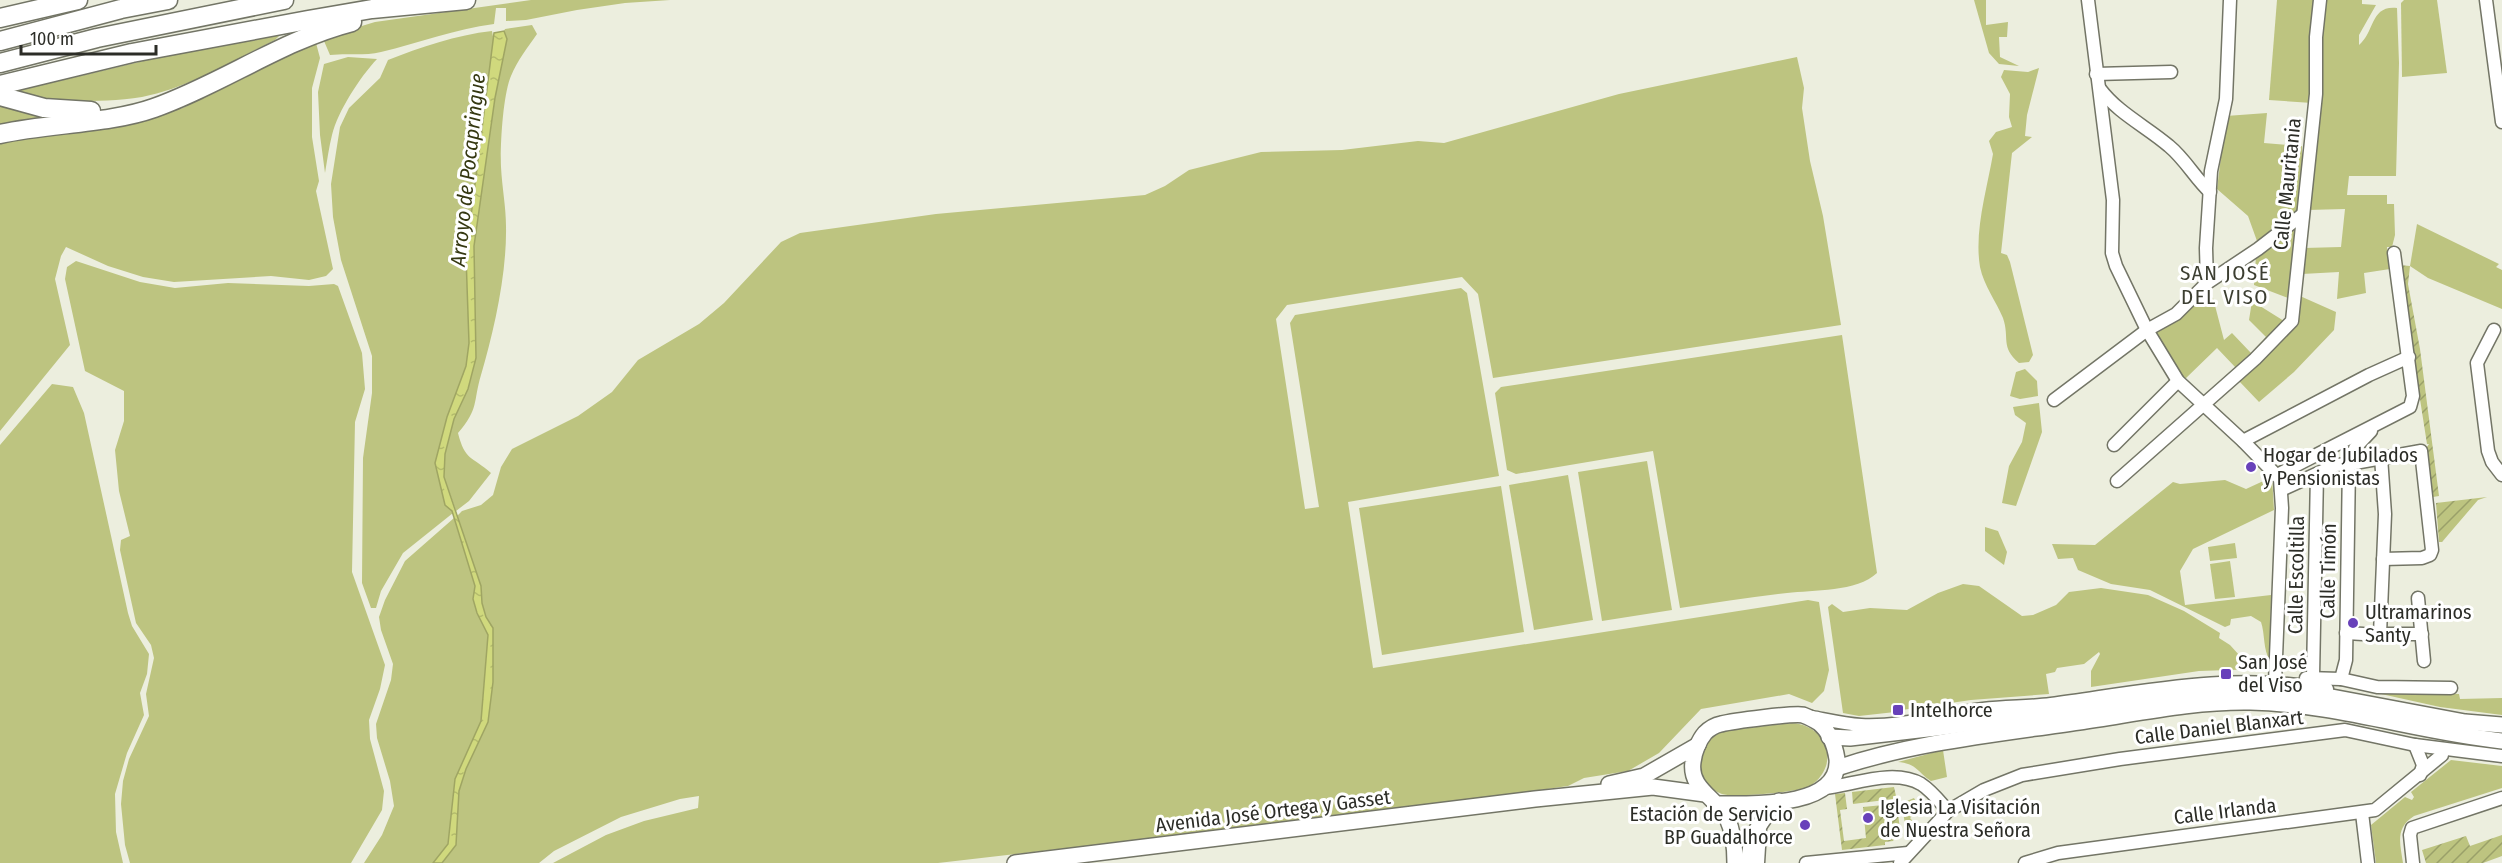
<svg xmlns="http://www.w3.org/2000/svg" width="2502" height="863" font-family="'Fira Sans Condensed',sans-serif">
  <style>
    .green { fill: #bdc480 }
    .garden { fill: url(#garden-furrows) }
    .water { fill: url(#water-ripples); stroke: #9fa563; stroke-width: 1.5 }
    .lines { fill: none; stroke-linecap: round; stroke-linejoin: round }
    .minor-casing { stroke: #737566; stroke-width: 15 }
    .major-casing { stroke: #737566; stroke-width: 18 }
    .highway-casing { stroke: #737566; stroke-width: 21 }
    .minor { stroke: #fff; stroke-width: 12 }
    .major { stroke: #fff; stroke-width: 15 }
    .highway { stroke: #fff; stroke-width: 18 }
    .poi-dot { fill: #6841ba; stroke: #fff; stroke-width: 2 }
    .labels { text-anchor: middle; dominant-baseline: central; stroke-width: 6; stroke-linejoin: round; paint-order: stroke }
    .street-label { font-size: 20px; fill: #2c2d27; stroke: #fff }
    .poi-label { font-size: 20px; fill: #2c2d27; stroke: #fff; text-anchor: start }
    .water-label { font-size: 21px; font-style: italic; fill: #353811; stroke: #fff }
    .neighbourhood-label { font-size: 21px; letter-spacing: 1.5px; fill: #3c3e31; stroke: #fff }
  </style>
  <defs>
    <pattern id="garden-furrows" width="10" height="10" patternUnits="userSpaceOnUse" patternTransform="scale(1.5)"><rect width="10" height="10" fill="#bdc480"/><path d="M-1 1l2-2M0 10L10 0M9 11l2-2" fill="none" stroke="#9aa069"/></pattern>
    <pattern id="water-ripples" width="26" height="14" patternUnits="userSpaceOnUse" patternTransform="scale(1.5)"><rect width="26" height="14" fill="#d0d97d"/><path d="M2 4q2-2 4 0t4 0M15 11q2-2 4 0t4 0" fill="none" stroke="#b3bb6c"/></pattern>
  </defs>
  <rect width="100%" height="100%" fill="#eceede"/>
  <g class="green">
    <path d="M 531,0 L 670,0 L 625,3 L 577,10 L 526,20 L 506,21 L 506,8 L 496,8 L 494,24 C 455,29 419,43 381,52 C 365,56 346,53 330,55 L 324,41 L 316,43 L 320,58 L 312,88 L 312,137 L 319,181 L 316,191 L 333,269 L 326,276 L 309,280 L 271,276 L 174,282 L 143,277 L 108,266 L 66,247 L 61,256 L 55,279 L 70,345 L 0,431 L 0,141 L 12,137 L 79,133 L 113,127 L 183,108 L 259,66 L 312,41 L 375,22 Z"/>
    <polygon points="1974,0 1986,0 1986,25 2008,22 2007,37 1999,37 2000,57 2019,66 1999,64 1989,53"/>
    <polygon points="2277,0 2319,0 2312,103 2269,100"/>
    <path d="M 2323,0 L 2362,0 L 2362,4 L 2376,5 L 2359,35 L 2359,45 C 2375,32 2370,5 2397,8 L 2399,63 L 2396,176 L 2349,176 L 2347,195 L 2387,195 L 2387,204 L 2394,204 L 2395,235 L 2392,247 L 2387,247 L 2390,269 L 2364,273 L 2366,293 L 2337,299 L 2339,272 L 2302,274 L 2304,248 L 2341,247 L 2345,209 L 2307,210 Z"/>
    <polygon points="2404,0 2437,0 2447,73 2402,77 2401,3"/>
    <path d="M 532,25 L 537,34 C 528,47 517,61 511,76 C 503,94 500,147 501,167 C 502,187 506,207 506,226 C 507,273 494,331 481,375 C 473,402 479,409 458,433 C 465,461 472,456 491,473 L 469,501 L 456,511 L 444,477 L 445,454 L 454,419 L 468,389 L 476,358 L 474,246 L 495,98 L 507,39 L 504,31 L 505,29 Z"/>
    <path d="M 492,31 L 494,42 L 466,256 L 469,343 L 466,366 L 447,417 L 435,463 L 453,513 L 403,553 L 381,591 L 376,608 L 371,608 L 362,583 L 363,458 L 372,393 L 372,356 L 341,260 L 333,217 L 331,184 L 340,127 L 349,108 L 380,78 L 388,60 C 421,47 456,35 492,31 Z"/>
    <path d="M 282,33 L 275,40 C 232,61 189,88 142,97 C 119,101 96,101 72,101 L 68,118 L 0,126 L 0,95 L 177,53 Z"/>
    <path d="M 348,57 L 377,59 C 360,77 338,111 332,135 C 329,147 327,161 325,173 L 320,135 L 318,92 L 324,64 Z"/>
    <polygon points="1797,57 1804,88 1802,108 1810,161 1823,216 1841,325 1493,378 1478,294 1462,277 1287,305 1276,319 1305,509 1319,507 1290,323 1295,315 1461,288 1467,293 1499,476 1348,502 1373,668 1808,600 1819,602 1829,670 1824,691 1812,703 1789,694 1701,709 1659,753 1628,771 1584,778 1568,786 1406,809 938,863 553,863 606,835 644,821 698,808 699,796 680,799 621,817 554,851 539,863 442,863 456,845 459,791 466,769 488,722 493,682 493,628 486,617 482,603 481,586 457,516 462,511 481,505 493,495 501,467 512,449 578,416 612,392 638,360 699,324 724,303 781,242 800,233 936,214 1145,195 1165,186 1189,170 1261,152 1342,150 1418,141 1444,143 1619,94"/>
    <path d="M 2039,68 L 2027,115 L 2025,136 L 2032,137 L 2012,153 L 2001,253 L 2007,255 L 2010,262 L 2033,355 L 2029,362 L 2019,363 C 2000,347 2010,338 2003,318 C 1996,301 1984,286 1980,267 C 1974,231 1987,189 1993,154 L 1989,141 L 1996,132 L 2012,127 L 2009,117 L 2010,94 L 2001,77 L 2004,70 L 2028,72 Z"/>
    <polygon points="2267,113 2264,143 2302,146 2302,191 2297,208 2297,227 2288,303 2288,298 2254,285 2257,241 2248,216 2217,189 2226,116"/>
    <polygon points="2417,224 2499,264 2496,267 2502,270 2502,309 2428,278 2410,266"/>
    <polygon points="76,261 140,282 175,288 228,283 309,286 334,284 338,286 362,353 365,389 355,422 352,572 385,665 380,689 369,720 370,739 384,791 382,810 351,863 130,863 125,845 121,804 123,781 129,759 149,716 146,694 154,658 151,645 136,623 120,550 121,540 130,536 119,491 115,450 124,421 124,391 85,371 65,279 67,267"/>
    <polygon points="2205,292 2213,298 2224,340 2232,333 2251,353 2266,337 2249,320 2252,301 2284,321 2255,356 2251,354 2236,368 2217,348 2185,379 2154,333"/>
    <polygon points="2300,296 2336,312 2334,330 2294,372 2259,402 2239,381 2298,325"/>
    <path d="M 1842,335 L 1877,573 C 1857,592 1813,590 1787,593 C 1751,597 1715,603 1680,608 L 1653,451 L 1516,474 L 1507,470 L 1495,393 L 1501,387 Z"/>
    <polygon points="2025,369 2037,381 2038,396 2020,399 2010,396 2016,372"/>
    <polygon points="52,384 73,387 84,413 128,613 132,626 149,654 147,674 140,693 144,715 127,753 115,794 116,832 123,863 0,863 0,445"/>
    <polygon points="2039,403 2042,432 2016,506 2002,503 2009,466 2022,442 2026,423 2015,415 2013,407"/>
    <polygon points="1647,461 1672,610 1602,621 1578,472"/>
    <polygon points="1568,475 1593,620 1534,630 1509,485"/>
    <path d="M 2272,477 L 2274,510 L 2193,549 L 2180,571 L 2185,605 L 2271,595 L 2270,660 C 2263,651 2265,633 2261,622 L 2251,616 L 2231,619 L 2230,625 L 2225,627 L 2150,590 L 2111,584 L 2078,570 L 2073,558 L 2058,559 L 2052,544 L 2095,545 L 2173,482 L 2180,484 L 2225,480 L 2246,489 Z"/>
    <polygon points="1501,486 1524,632 1382,655 1359,508"/>
    <polygon points="454,518 475,586 473,599 477,613 488,635 481,721 455,779 448,844 433,863 364,863 382,835 394,806 390,781 377,738 376,724 391,680 393,664 381,630 379,617 385,600 405,561"/>
    <polygon points="1985,527 1998,531 2007,552 2004,565 1985,551"/>
    <polygon points="2235,543 2237,558 2210,561 2208,547"/>
    <polygon points="2230,561 2235,597 2215,599 2210,564"/>
    <polygon points="1963,584 1979,586 2022,616 2033,615 2056,605 2069,592 2101,588 2148,595 2184,611 2220,633 2219,638 2230,645 2250,667 2259,667 2259,669 2199,671 2091,687 2091,671 2100,654 2099,652 2084,664 2057,668 2055,672 2046,674 2049,694 1971,700 1902,710 1901,708 1895,709 1895,712 1859,716 1843,713 1828,607 1832,604 1843,612 1870,608 1907,610 1938,593"/>
    <polygon points="2363,690 2459,694 2460,699 2502,698 2502,715 2440,707"/>
    <path d="M 1792,723 C 1814,724 1833,743 1826,766 C 1823,775 1816,783 1808,787 C 1797,792 1733,798 1722,794 C 1690,783 1696,743 1722,731 Z"/>
    <path d="M 1943,750 L 1947,777 L 1931,781 C 1917,772 1918,764 1898,762 Z"/>
    <path d="M 2451,760 L 2502,766 L 2502,788 L 2414,816 C 2395,828 2400,843 2403,863 L 2376,863 L 2371,825 L 2405,797 L 2412,800 L 2414,797 L 2411,792 Z"/>
    <polygon points="1914,798 1920,809 1910,818 1918,827 1911,835 1906,833 1902,803"/>
  </g>
  <g class="garden">
    <polygon points="2399,265 2410,266 2408,284 2420,349 2439,496 2433,497 2427,447 2429,444 2427,444"/>
    <polygon points="2487,497 2478,500 2442,542 2439,542 2436,503"/>
    <polygon points="1894,787 1896,796 1893,796 1893,799 1853,804 1852,792"/>
    <polygon points="1845,793 1847,809 1840,810 1844,841 1866,838 1863,807 1893,804 1897,805 1900,830 1893,841 1885,842 1885,845 1842,850 1835,794"/>
    <polygon points="2502,835 2502,856 2483,863 2426,863 2422,850 2466,836 2470,846"/>
  </g>
  <polygon class="water" points="504,31 507,39 495,98 474,246 476,358 468,389 454,419 445,454 444,477 481,586 482,603 486,617 493,628 493,682 488,722 466,769 459,791 456,845 442,863 433,863 448,844 455,779 481,721 488,635 477,613 473,599 475,586 452,511 445,505 435,463 447,417 466,366 469,343 466,256 494,33"/>
  <g class="lines">
    <g class="minor-casing">
      <g id="minor">
        <polyline points="2088,0 2113,200 2112,253 2116,266 2147,330 2178,381 2243,441 2280,479 2282,508 2275,682"/>
        <polyline points="2486,0 2502,122"/>
        <polyline points="2096,74 2171,72"/>
        <path d="M 2100,89 C 2118,113 2147,127 2169,146 C 2185,159 2195,178 2210,192"/>
        <polyline points="2207,283 2206,248 2211,171 2226,99 2230,0"/>
        <polyline points="2494,330 2477,363 2488,451 2492,462 2502,475"/>
        <polyline points="2054,400 2147,330 2176,314 2207,283 2258,249 2302,215"/>
        <polyline points="2243,441 2369,375 2409,357"/>
        <polyline points="2114,445 2178,381"/>
        <polyline points="2381,457 2385,514 2380,634 2422,634"/>
        <polyline points="2277,475 2410,407 2413,396 2394,253"/>
        <polyline points="2117,481 2255,359 2292,321 2316,94 2316,37 2320,0"/>
        <polyline points="2281,490 2336,465 2349,464 2355,457 2355,448 2371,431"/>
        <polyline points="2418,598 2424,661"/>
        <polyline points="2346,633 2363,634"/>
        <polyline points="2313,676 2317,474"/>
        <polyline points="2306,678 2341,679 2377,687 2451,688"/>
        <polyline points="2341,679 2346,660 2349,464 2421,451 2432,550 2430,555 2422,558 2383,559"/>
        <path d="M 1812,717 C 1828,720 1845,724 1861,725 C 1902,727 1943,714 1983,709 C 2005,706 2029,707 2051,704 C 2146,691 2230,672 2327,689"/>
        <polyline points="2415,745 2423,765 2420,775"/>
        <path d="M 1824,788 C 1853,785 1894,768 1921,784 C 1932,791 1940,802 1948,811"/>
        <polyline points="2362,813 2368,863"/>
        <polyline points="1758,863 1760,831"/>
        <polyline points="1806,863 1908,853"/>
        <polyline points="1900,863 1948,811 1984,790 2022,775 2120,759 2345,730 2415,745 2502,756"/>
        <polyline points="2025,863 2058,853 2375,810 2442,755"/>
        <polyline points="2413,863 2410,835 2412,828 2502,798"/>
      </g>
    </g>
    <g class="major-casing">
      <g id="major">
        <polyline points="1829,737 1850,738 1936,728 2194,692 2251,690 2316,694 2465,722 2502,725"/>
        <path d="M 1837,768 C 1915,742 1998,734 2079,722 C 2135,714 2193,701 2250,702 C 2336,704 2418,732 2502,741"/>
        <polyline points="1609,784 1644,776 1698,745"/>
        <path d="M 1717,804 C 1749,804 1841,809 1837,759 C 1835,746 1830,732 1819,723 C 1816,721 1808,717 1803,715 C 1794,713 1733,721 1721,724 C 1716,725 1709,729 1705,733 C 1699,740 1694,752 1693,762 C 1689,789 1717,798 1727,818 C 1733,831 1735,849 1735,863"/>
        <polyline points="1015,863 1535,799 1653,787 1705,794"/>
        <path d="M 1749,863 C 1749,837 1761,819 1779,801"/>
      </g>
    </g>
    <g class="highway-casing">
      <g id="highway">
        <polyline points="0,18 78,0"/>
        <polyline points="0,41 121,9 168,0"/>
        <polyline points="0,63 97,38 284,0"/>
        <polyline points="0,85 132,53 308,20 372,9 466,0"/>
        <polyline points="0,96 44,108 91,111"/>
        <path d="M 0,134 C 49,123 109,124 154,108 C 222,84 282,40 352,22"/>
      </g>
    </g>
    <use href="#minor" class="minor"/>
    <use href="#major" class="major"/>
    <use href="#highway" class="highway"/>
  </g>
  <g class="poi-dot">
    <circle cx="2251" cy="467" r="6"/>
    <circle cx="2353" cy="623" r="6"/>
    <rect x="2220" y="668" width="12" height="12" rx="3"/>
    <rect x="1892" y="704" width="12" height="12" rx="3"/>
    <circle cx="1868" cy="818" r="6"/>
    <circle cx="1805" cy="825" r="6"/>
  </g>
  <g class="labels">
    <g class="street-label">
      <text transform="translate(2287 184) rotate(-84)">Calle Mauritania</text>
      <text transform="translate(2328 571) rotate(-89)">Calle Timón</text>
      <text transform="translate(2296 575) rotate(-89)">Calle Escoltilla</text>
      <text transform="translate(2219 727) rotate(-7)">Calle Daniel Blanxart</text>
      <text transform="translate(1273 811) rotate(-7)">Avenida José Ortega y Gasset</text>
      <text transform="translate(2225 811) rotate(-7)">Calle Irlanda</text>
    </g>
    <g class="poi-label">
      <text x="2263" y="455">Hogar de Jubilados<tspan x="2263" dy="23">y Pensionistas</tspan></text>
      <text x="2365" y="612">Ultramarinos<tspan x="2365" dy="23">Santy</tspan></text>
      <text x="2238" y="662">San José<tspan x="2238" dy="23">del Viso</tspan></text>
      <text x="1910" y="710">Intelhorce</text>
      <text x="1880" y="807">Iglesia La Visitación<tspan x="1880" dy="23">de Nuestra Señora</tspan></text>
      <text x="1793" y="814" text-anchor="end">Estación de Servicio<tspan x="1793" dy="23">BP Guadalhorce</tspan></text>
    </g>
    <g class="water-label">
      <text transform="translate(468 170) rotate(-84)">Arroyo de Pocapringue</text>
    </g>
    <g class="neighbourhood-label">
      <text x="2225" y="273">SAN JOSÉ<tspan x="2225" dy="24">DEL VISO</tspan></text>
    </g>
  </g>
  <path d="M21 45v9h135v-9" fill="none" stroke="#2c2d27" stroke-width="3"/>
  <text x="30" y="45" font-size="18" fill="#2c2d27" stroke="#ffffff" stroke-width="4.5" paint-order="stroke">100 m</text>
</svg>
